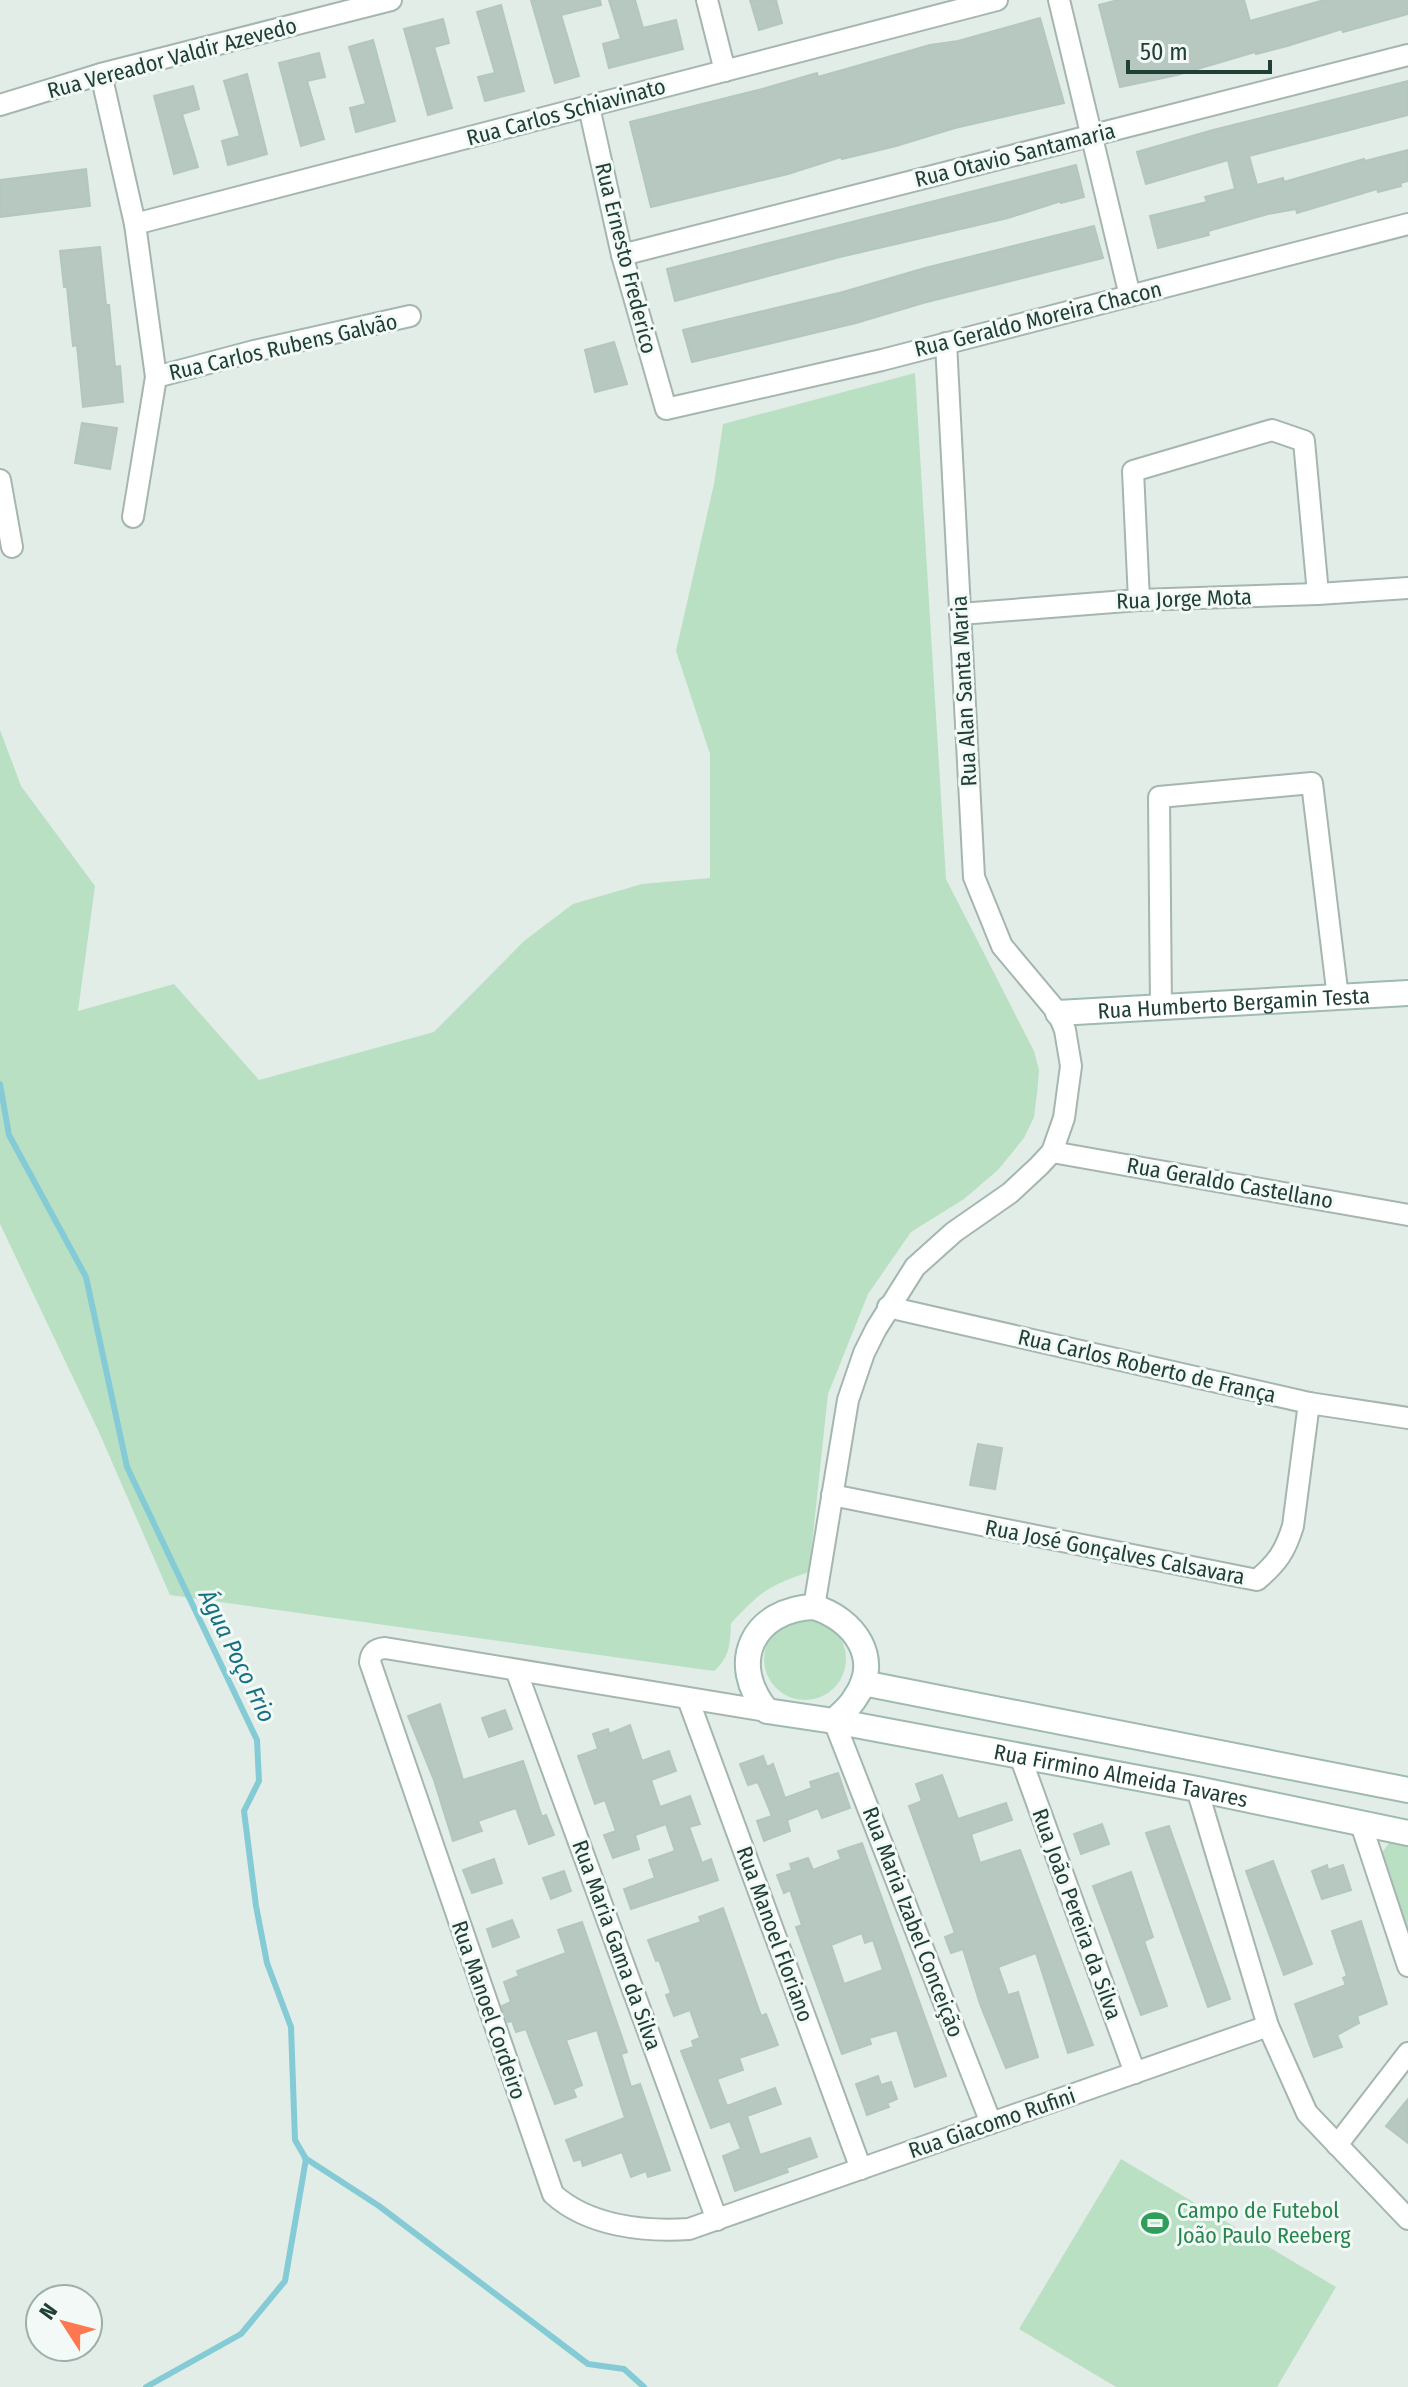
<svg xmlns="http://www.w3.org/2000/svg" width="1408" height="2387" font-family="'Fira Sans Condensed',sans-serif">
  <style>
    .green { fill: #b9e0c3 }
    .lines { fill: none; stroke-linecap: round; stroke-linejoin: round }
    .stream { stroke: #85cbd6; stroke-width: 6 }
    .building { fill: #b7c8c1; stroke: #b3c7bf; stroke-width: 2; fill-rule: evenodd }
    .street-casing { stroke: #a4b6af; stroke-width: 24 }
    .secondary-casing { stroke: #9fbab0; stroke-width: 28 }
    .street { stroke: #fff; stroke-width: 20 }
    .secondary { stroke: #fff; stroke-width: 24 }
    .labels { text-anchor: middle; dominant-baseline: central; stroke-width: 6; stroke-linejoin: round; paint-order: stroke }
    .street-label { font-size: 22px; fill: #204037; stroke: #f2f9f6 }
    .leisure-label { font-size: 22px; fill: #27864d; stroke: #f2f9f6; text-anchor: start }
    .water-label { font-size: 24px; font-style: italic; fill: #157080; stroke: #f2f9f6 }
  </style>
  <rect width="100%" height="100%" fill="#e2ede8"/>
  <g class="green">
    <path d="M 915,373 L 946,879 L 1034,1051 L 1039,1070 L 1037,1094 L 1034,1117 L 1024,1138 L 998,1170 L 964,1199 L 911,1232 L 868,1294 L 828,1394 L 809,1572 C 769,1585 759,1593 731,1623 C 730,1644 730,1657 714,1671 L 170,1595 L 98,1430 L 0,1224 L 0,730 L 21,786 L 95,886 L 78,1011 L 174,984 L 259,1080 L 434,1032 L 524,941 L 573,904 L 642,884 L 710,878 L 710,754 L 676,651 L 714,484 L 723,424 Z"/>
    <circle cx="805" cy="1659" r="41"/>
    <polygon points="1408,1837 1408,1941 1381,1854 1392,1839"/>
    <polygon points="1121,2159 1336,2287 1277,2387 1116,2387 1019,2329"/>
  </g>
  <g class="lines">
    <g class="stream">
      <polyline points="0,1084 9,1135 86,1277 127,1467 257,1740 259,1781 244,1811 256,1906 267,1963 291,2027 295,2140 306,2159 285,2281 241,2334 146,2387"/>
      <polyline points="305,2158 379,2206 588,2364 624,2369 644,2387"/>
    </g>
  </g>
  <g class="building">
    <polygon points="531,0 600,0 601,5 561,15 579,76 555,83"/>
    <polygon points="609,0 635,0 643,28 676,20 683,49 609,68 603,44 621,39"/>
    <polygon points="750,0 776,0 782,23 759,30"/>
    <polygon points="1118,0 1244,0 1250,21 1324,0 1408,0 1408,14 1343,32 1342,29 1287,46 1256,54 1255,52 1177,75 1120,87 1099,5"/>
    <polygon points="501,5 524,91 485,101 478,77 495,73 477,12"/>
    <polygon points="1040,18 1064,103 955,128 896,146 842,159 841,157 788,174 651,207 630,122 762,89 817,73 818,77 930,45 958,41"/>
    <polygon points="443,19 449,43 434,47 452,108 428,115 404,29"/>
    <polygon points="373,40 395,121 356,132 350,108 366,104 349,47"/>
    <polygon points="319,53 325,77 307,81 324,139 301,146 279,63"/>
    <polygon points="247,74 267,154 228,165 222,141 240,136 224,81"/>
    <polygon points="1408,81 1408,115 1249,156 1257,185 1283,178 1284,182 1364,159 1365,161 1408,150 1408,181 1400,183 1401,186 1378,192 1377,189 1297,213 1296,209 1268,214 1208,231 1209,235 1158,248 1150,216 1207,202 1205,197 1235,189 1228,160 1146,184 1137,152 1213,130"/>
    <polygon points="193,86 199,109 182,114 198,167 174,174 154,96"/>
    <polygon points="1076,165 1084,197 1061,203 1061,201 1008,218 840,257 675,301 667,269"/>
    <polygon points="86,169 90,206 0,217 0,180"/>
    <polygon points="1094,226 1103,258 923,303 856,323 692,362 683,330 843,292 925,268"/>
    <polygon points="100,247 106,305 109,305 115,367 120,366 123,402 83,407 77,345 73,346 67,287 64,287 60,251"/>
    <polygon points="614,342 627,384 595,392 585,350"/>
    <polygon points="82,423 117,428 110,469 75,463"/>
    <polygon points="978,1444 1002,1448 995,1489 970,1485"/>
    <polygon points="440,1704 463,1780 523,1761 542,1817 546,1815 554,1835 529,1844 516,1808 478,1821 482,1831 453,1841 434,1780 408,1716"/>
    <polygon points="505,1710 512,1729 489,1737 482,1718"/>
    <polygon points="630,1725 642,1761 669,1751 676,1771 651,1780 660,1807 690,1796 700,1824 689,1827 702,1863 711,1859 718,1880 631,1909 624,1889 655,1878 649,1860 675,1851 666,1824 635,1835 639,1849 613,1858 604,1835 616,1831 605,1800 595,1804 578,1756 598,1749 593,1734 608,1729 609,1734"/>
    <polygon points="763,1756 767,1767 773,1764 785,1798 812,1788 810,1782 838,1773 850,1808 822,1818 818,1808 787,1820 790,1831 764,1841 757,1821 772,1816 758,1782 748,1785 740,1764"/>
    <polygon points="942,1775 958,1819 1006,1803 1012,1820 971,1834 980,1863 1020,1850 1093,2045 1068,2053 1036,1953 998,1967 1008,1995 1018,1992 1038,2057 1006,2068 980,2004 963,1949 951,1953 945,1937 955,1933 909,1806 922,1801 916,1784"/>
    <polygon points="1102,1824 1109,1844 1081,1854 1074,1834"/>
    <polygon points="1169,1826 1230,1999 1208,2007 1146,1833"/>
    <path d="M 862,1843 L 946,2076 L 915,2087 L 897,2030 L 869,2038 L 871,2044 L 842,2054 L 796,1927 L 802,1925 L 790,1890 L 784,1893 L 777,1875 L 792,1870 L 790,1864 L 808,1858 L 813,1870 L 841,1859 L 838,1851 ZM 862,1933 L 865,1943 L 873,1940 L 883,1970 L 844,1984 L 831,1945 Z"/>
    <polygon points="494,1859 502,1883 472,1893 463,1870"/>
    <polygon points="1273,1861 1312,1964 1284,1975 1246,1871"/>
    <polygon points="1327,1865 1328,1870 1343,1865 1351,1890 1322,1899 1312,1871"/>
    <polygon points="564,1871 571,1891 551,1899 543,1878"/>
    <polygon points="1131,1872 1153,1937 1144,1941 1167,2006 1141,2015 1093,1886"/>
    <polygon points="723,1908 761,2016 766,2014 778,2045 739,2058 743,2070 717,2079 727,2106 775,2088 781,2104 747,2116 760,2155 810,2138 817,2157 786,2168 788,2172 735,2191 723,2156 741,2149 730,2121 711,2128 681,2051 694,2047 692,2041 700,2038 690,2010 674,2016 666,1995 671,1993 659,1960 656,1961 648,1940 701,1922 699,1917"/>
    <polygon points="512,1920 519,1937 493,1947 487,1929"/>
    <polygon points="1361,1921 1387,2004 1357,2016 1359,2023 1337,2035 1342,2047 1314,2057 1295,2004 1346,1985 1343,1978 1347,1976 1332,1931"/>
    <polygon points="582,1922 627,2052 621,2054 631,2087 640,2084 670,2170 648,2177 646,2171 631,2177 622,2152 583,2166 581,2159 574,2161 566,2140 625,2118 597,2030 566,2040 582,2085 573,2089 576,2097 555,2104 526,2029 516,2032 512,2021 508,2022 502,2006 511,2002 504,1982 519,1976 517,1971 566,1953 558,1930"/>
    <polygon points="878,2076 881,2085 891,2082 897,2099 887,2103 889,2107 867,2115 856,2084"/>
    <polygon points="1408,2099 1408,2143 1386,2126"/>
  </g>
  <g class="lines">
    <g class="street-casing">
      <g id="street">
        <polyline points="707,0 725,71"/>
        <polyline points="1059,0 1130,296"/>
        <polyline points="101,74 135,224 156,377 133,517"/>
        <polyline points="0,105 101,74 391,0"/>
        <polyline points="589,107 622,255 666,409 882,360 1408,224"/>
        <polyline points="135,224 997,0"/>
        <polyline points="622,255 1408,55"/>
        <polyline points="156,377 254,351 410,316"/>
        <polyline points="0,480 12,547"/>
        <polyline points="1139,600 1133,471 1272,430 1304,441 1318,594"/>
        <polyline points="960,614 1139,600 1318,594 1408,588"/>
        <polyline points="1161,1009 1159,797 1312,783 1338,998"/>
        <polyline points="1052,1152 1408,1215"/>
        <polyline points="888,1307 1309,1403 1408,1418"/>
        <path d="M 832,1495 L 1257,1580 C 1277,1563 1285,1552 1293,1526 L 1309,1403"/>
        <polyline points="814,1607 848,1400 864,1353 876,1329 915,1267 954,1232 1010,1193 1039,1166 1052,1152 1064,1118 1071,1066 1065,1030 1058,1013 1002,946 974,877 946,343"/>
        <polyline points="516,1670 717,2220"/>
        <polyline points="688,1699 861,2169"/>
        <path d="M 767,1711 L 385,1648 C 375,1649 371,1653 370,1662 L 553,2194 C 588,2226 644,2232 689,2229 L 1268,2026"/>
        <polyline points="834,1721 991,2123"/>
        <polyline points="1020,1756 1135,2073"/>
        <polyline points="1197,1789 1268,2026 1307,2113 1408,2219"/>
        <polyline points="1361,1824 1408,1966"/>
        <polyline points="1337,2145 1408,2053"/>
      </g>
    </g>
    <g class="secondary-casing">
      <g id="secondary">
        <path id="s1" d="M 1058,1013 L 1408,993"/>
        <path d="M 814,1607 C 854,1619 883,1659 855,1698 C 850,1707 841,1714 834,1721 L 767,1711 C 727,1663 753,1609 814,1607 Z"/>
        <polyline points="863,1683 1408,1790"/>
        <path id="s2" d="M 834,1721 L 1197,1789 L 1408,1833"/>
      </g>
    </g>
    <use href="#street" class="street"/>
    <use href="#secondary" class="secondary"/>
  </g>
  <defs>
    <g id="stadium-bare" transform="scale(2.16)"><path d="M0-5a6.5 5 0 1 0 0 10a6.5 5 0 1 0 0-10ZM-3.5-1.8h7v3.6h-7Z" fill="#2e9e5b" stroke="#f2f9f6" stroke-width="2.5" paint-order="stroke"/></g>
  </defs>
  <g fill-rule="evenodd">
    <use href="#stadium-bare" x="1155" y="2223"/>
  </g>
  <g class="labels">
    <g class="street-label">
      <text transform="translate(172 58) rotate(-15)">Rua Vereador Valdir Azevedo</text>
      <text transform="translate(566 112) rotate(-15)">Rua Carlos Schiavinato</text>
      <text transform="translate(1015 155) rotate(-14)">Rua Otavio Santamaria</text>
      <text transform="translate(626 258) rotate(76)">Rua Ernesto Frederico</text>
      <text transform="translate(1038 319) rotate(-14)">Rua Geraldo Moreira Chacon</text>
      <text transform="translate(283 347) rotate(-13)">Rua Carlos Rubens Galvão</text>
      <text transform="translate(1184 599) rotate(-2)">Rua Jorge Mota</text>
      <text transform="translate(964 691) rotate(-93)">Rua Alan Santa Maria</text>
      <text stroke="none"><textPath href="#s1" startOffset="176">Rua Humberto Bergamin Testa</textPath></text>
      <text transform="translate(1230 1183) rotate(10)">Rua Geraldo Castellano</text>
      <text transform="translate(1147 1366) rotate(13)">Rua Carlos Roberto de França</text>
      <text transform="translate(1115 1552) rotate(11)">Rua José Gonçalves Calsavara</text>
      <text stroke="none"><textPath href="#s2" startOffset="292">Rua Firmino Almeida Tavares</textPath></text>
      <text transform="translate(1077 1914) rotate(70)">Rua João Pereira da Silva</text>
      <text transform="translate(913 1922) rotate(69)">Rua Maria Izabel Conceição</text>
      <text transform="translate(775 1934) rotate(70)">Rua Manoel Floriano</text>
      <text transform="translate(617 1945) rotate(70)">Rua Maria Gama da Silva</text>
      <text transform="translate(489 2010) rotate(71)">Rua Manoel Cordeiro</text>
      <text transform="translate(992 2123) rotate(-19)">Rua Giacomo Rufini</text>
    </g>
    <g class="leisure-label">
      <text x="1177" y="2210">Campo de Futebol<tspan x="1177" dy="25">João Paulo Reeberg</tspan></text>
    </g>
    <g class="water-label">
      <text transform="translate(237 1656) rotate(64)">Água Poço Frio</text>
    </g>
  </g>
  <g transform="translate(64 2323) rotate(306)"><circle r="38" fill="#f2f9f6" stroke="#9eafaa" stroke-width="2"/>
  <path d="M0-6L14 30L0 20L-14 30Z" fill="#fd7850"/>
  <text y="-12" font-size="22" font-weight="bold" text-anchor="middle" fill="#204037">N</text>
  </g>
  <path d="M1128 60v12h142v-12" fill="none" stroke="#204037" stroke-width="4"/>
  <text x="1140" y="60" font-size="24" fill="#204037" stroke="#f2f9f6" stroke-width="6" paint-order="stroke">50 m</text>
</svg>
